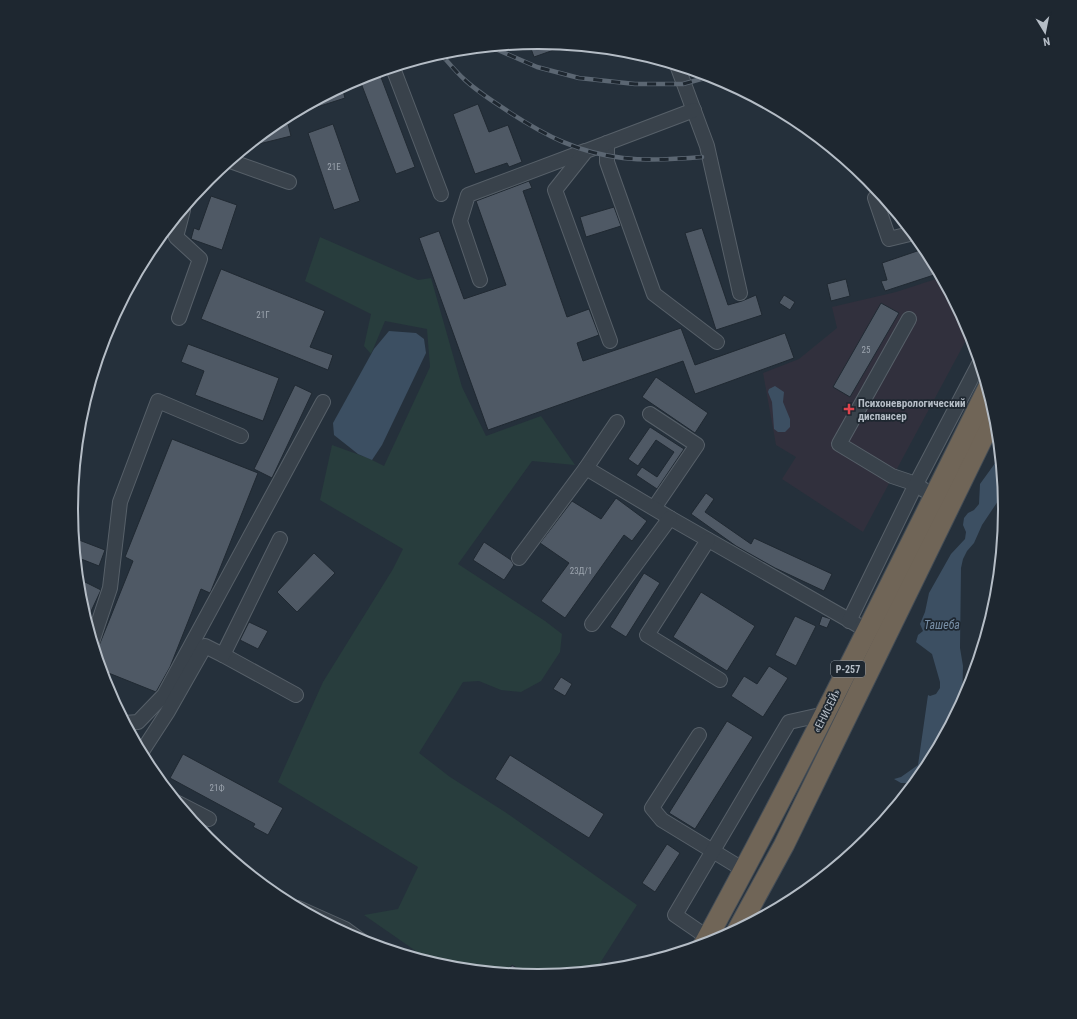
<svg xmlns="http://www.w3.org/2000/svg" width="1077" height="1019" font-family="'Roboto Condensed',sans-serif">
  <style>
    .medical { fill: #31303d }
    .green { fill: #283d3d }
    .water { fill: #3c4f62 }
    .building { fill: #4f5965; stroke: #202932 }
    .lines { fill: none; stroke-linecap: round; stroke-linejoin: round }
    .minor-casing { stroke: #576069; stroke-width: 16 }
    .highway-casing { stroke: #444d56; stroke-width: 22 }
    .minor { stroke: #39424b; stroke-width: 14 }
    .highway { stroke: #706557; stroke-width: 20 }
    .rail-casing { stroke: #5b6672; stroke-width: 4.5 }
    .rail { stroke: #1e2730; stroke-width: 3; stroke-dasharray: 9; stroke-linecap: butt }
    .health-dot { fill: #e0444e; stroke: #1e2730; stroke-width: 1.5 }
    .labels { text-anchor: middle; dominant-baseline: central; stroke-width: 3.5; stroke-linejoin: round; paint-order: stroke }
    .number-label { font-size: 9px; fill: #9ca4ae }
    .shield { fill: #1e2730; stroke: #889099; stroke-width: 1 }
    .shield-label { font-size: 10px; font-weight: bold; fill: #b5bdc6 }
    .poi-label { font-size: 11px; font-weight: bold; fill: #b5bdc6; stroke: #1e2730; text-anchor: start }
    .street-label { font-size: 11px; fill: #b5bdc6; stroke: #1e2730 }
    .water-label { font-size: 12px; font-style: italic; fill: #788fa7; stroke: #1e2730 }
    .rim { fill: none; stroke: #b5bdc6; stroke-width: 2 }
  </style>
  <rect width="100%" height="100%" fill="#25303b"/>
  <polygon class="medical" points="942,277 971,331 863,532 782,479 796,457 776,445 763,373 799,359 837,328 832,307 896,292"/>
  <polygon class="green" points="320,237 418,280 431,278 462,387 486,436 541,416 575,465 532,461 458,564 545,621 562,634 560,652 541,681 521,692 501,690 479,681 463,682 419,753 450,777 505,812 637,905 595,971 538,977 447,968 436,965 364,915 398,909 418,867 278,782 323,682 393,569 403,549 320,500 332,445 368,458 384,466 430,367 427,329 385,321 371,354 364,346 371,314 305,281"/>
  <g class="water">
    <polygon points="389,331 416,333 424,339 426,353 382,445 372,460 358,454 334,435 333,423 374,349"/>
    <polygon points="775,386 784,392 783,402 790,419 790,427 785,432 778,432 774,429 772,402 768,392 769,389"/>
    <polygon points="1001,455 1002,467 997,475 998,482 1004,485 1004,492 982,525 974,543 967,551 963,559 961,568 960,648 963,666 962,704 927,769 911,789 907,783 901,783 894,779 901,777 918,765 928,695 930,696 936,694 940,688 940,682 932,654 916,642 918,635 923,631 920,624 925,612 929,593 951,554 965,539 966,532 963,525 964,518 968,513 974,510 979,504 980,484"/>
  </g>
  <g class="building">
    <polygon points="539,42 568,45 534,57 529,43"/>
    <polygon points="379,72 415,167 396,174 359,78"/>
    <polygon points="342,87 345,98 308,110 306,106"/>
    <polygon points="478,104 489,132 508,125 522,162 509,167 507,163 475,174 453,114"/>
    <polygon points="288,124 291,136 247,147 270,128"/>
    <polygon points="333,124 360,201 334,210 308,133"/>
    <polygon points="529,181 532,188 523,191 567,317 589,309 599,335 577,343 583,361 681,328 695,365 785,333 794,358 695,394 683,361 488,430 419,238 439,231 464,299 506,285 476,201"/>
    <polygon points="211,196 237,205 222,250 191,239 194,228 199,230"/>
    <polygon points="614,207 621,226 586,237 580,217"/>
    <polygon points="702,228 728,305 742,301 756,295 762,315 716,330 685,233"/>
    <polygon points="926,248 940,273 885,291 881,281 887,280 882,263"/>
    <polygon points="221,269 325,311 310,347 333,355 328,370 201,319"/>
    <polygon points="846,279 850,296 831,301 827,284"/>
    <polygon points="784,295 795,302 790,310 779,303"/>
    <polygon points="881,303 899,313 850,397 833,387"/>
    <polygon points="188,344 279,378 263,421 195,395 204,371 181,362"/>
    <polygon points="656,377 708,413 695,433 642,397"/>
    <polygon points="295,385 312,393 272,478 254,469"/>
    <polygon points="650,427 684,449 657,489 636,475 642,467 657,477 674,452 656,440 638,466 628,459"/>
    <polygon points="172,439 258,473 211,591 210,593 201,589 170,667 156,692 101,670 96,653 133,561 125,557"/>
    <polygon points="706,493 714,499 705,512 751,544 754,538 832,574 824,591 775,568 736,546 691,514"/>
    <polygon points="616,498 647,521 632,541 624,535 565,618 541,601 569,563 540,543 572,501 601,519"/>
    <polygon points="79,540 105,550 99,566 76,557 75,549"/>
    <polygon points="484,542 511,560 514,565 504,580 473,560"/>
    <polygon points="314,553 335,573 297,612 277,592"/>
    <polygon points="644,573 660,583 626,637 610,627"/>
    <polygon points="83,581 101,590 86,622 80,600 79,590"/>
    <polygon points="701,592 755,626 727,671 673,637"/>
    <polygon points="795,616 816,626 796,666 775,655"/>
    <polygon points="822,616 831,619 827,628 819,625"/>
    <polygon points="249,622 268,631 258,649 240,640"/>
    <polygon points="769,666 788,678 763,717 731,696 744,676 757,684"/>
    <polygon points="561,677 572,684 565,696 553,689"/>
    <polygon points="727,721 753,737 695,829 669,813"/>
    <polygon points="183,754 283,808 268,835 253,827 255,824 170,778"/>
    <polygon points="510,755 604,814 589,838 495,779"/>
    <polygon points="667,844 680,853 655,892 642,883"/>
    <polygon points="512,965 529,976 506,974"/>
  </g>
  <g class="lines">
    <g class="minor-casing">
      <g id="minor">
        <polyline points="677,65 707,146 740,293"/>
        <polyline points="393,68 441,194"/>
        <polyline points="607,143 607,162 654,294 717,342"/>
        <polyline points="230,161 289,182"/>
        <polyline points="880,192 875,198 889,239 914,233"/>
        <polyline points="480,280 460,221 468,195 585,151"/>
        <polyline points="179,318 200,259 176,237 183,210"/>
        <polyline points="909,319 839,444 892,476 916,484 924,490"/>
        <polyline points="610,341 555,190 586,151 694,110"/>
        <polyline points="650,414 697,445 654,508"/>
        <polyline points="617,422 586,468 670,518 868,631"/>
        <polyline points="708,540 647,635 720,680"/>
        <polyline points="519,558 586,468"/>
        <polyline points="849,621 916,484 980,362"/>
        <polyline points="592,624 670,518"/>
        <polyline points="92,642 110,588 120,502 158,401 241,436"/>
        <polyline points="223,655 296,695"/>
        <polyline points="125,723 138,722 164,695 323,402"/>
        <polyline points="699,735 652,808 662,820 744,870"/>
        <polyline points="141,753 167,713 205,646 223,655 280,539"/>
        <polyline points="178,803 209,819"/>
        <polyline points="298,908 345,929 363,942"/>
        <polyline points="707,937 675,915 789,722 825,714"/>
      </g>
    </g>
    <g class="highway-casing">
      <g id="highway">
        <polyline points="737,931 784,845 995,413"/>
        <path d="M 703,946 C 803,762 895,575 988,388"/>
      </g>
    </g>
    <use href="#minor" class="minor"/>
    <use href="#highway" class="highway"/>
    <g class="rail-casing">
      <g id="rail">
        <polyline points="491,47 537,67 579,78 635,84 683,84 712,76"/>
        <path d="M 440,53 C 448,62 456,72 465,80 C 478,92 494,102 509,112 C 546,136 579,153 623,158 C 650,161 676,159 702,157"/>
      </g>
    </g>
    <use href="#rail" class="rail"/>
  </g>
  <path class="health-dot" d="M847 403h4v4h4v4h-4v4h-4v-4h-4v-4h4z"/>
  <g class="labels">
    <g class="number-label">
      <text x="334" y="167">21Е</text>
      <text x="263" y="315">21Г</text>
      <text x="866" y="350">25</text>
      <text x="581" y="571">23Д/1</text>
      <text x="217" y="788">21Ф</text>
    </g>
    <rect class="shield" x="831" y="661" width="34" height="16" rx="3"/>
    <g class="shield-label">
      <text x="848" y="669">Р-257</text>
    </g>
    <g class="poi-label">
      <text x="858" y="403">Психоневрологический<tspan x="858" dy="13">диспансер</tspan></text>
    </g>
    <g class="street-label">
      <text transform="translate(827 711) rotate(-63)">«ЕНИСЕЙ»</text>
    </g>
    <g class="water-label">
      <text x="942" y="625">Ташеба</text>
    </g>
  </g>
  <path d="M0 0H1077V1019H0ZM78 509a460 460 0 1 1 920 0a460 460 0 1 1-920 0Z" fill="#1e2730" fill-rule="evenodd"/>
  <path class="rim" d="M78 509a460 460 0 1 1 920 0a460 460 0 1 1-920 0Z"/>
  <g transform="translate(1045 32) rotate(170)" stroke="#1e2730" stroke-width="3" paint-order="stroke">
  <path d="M0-3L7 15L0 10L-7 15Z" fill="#b5bdc6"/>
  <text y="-6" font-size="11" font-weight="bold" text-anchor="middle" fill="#b5bdc6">N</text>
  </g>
</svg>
